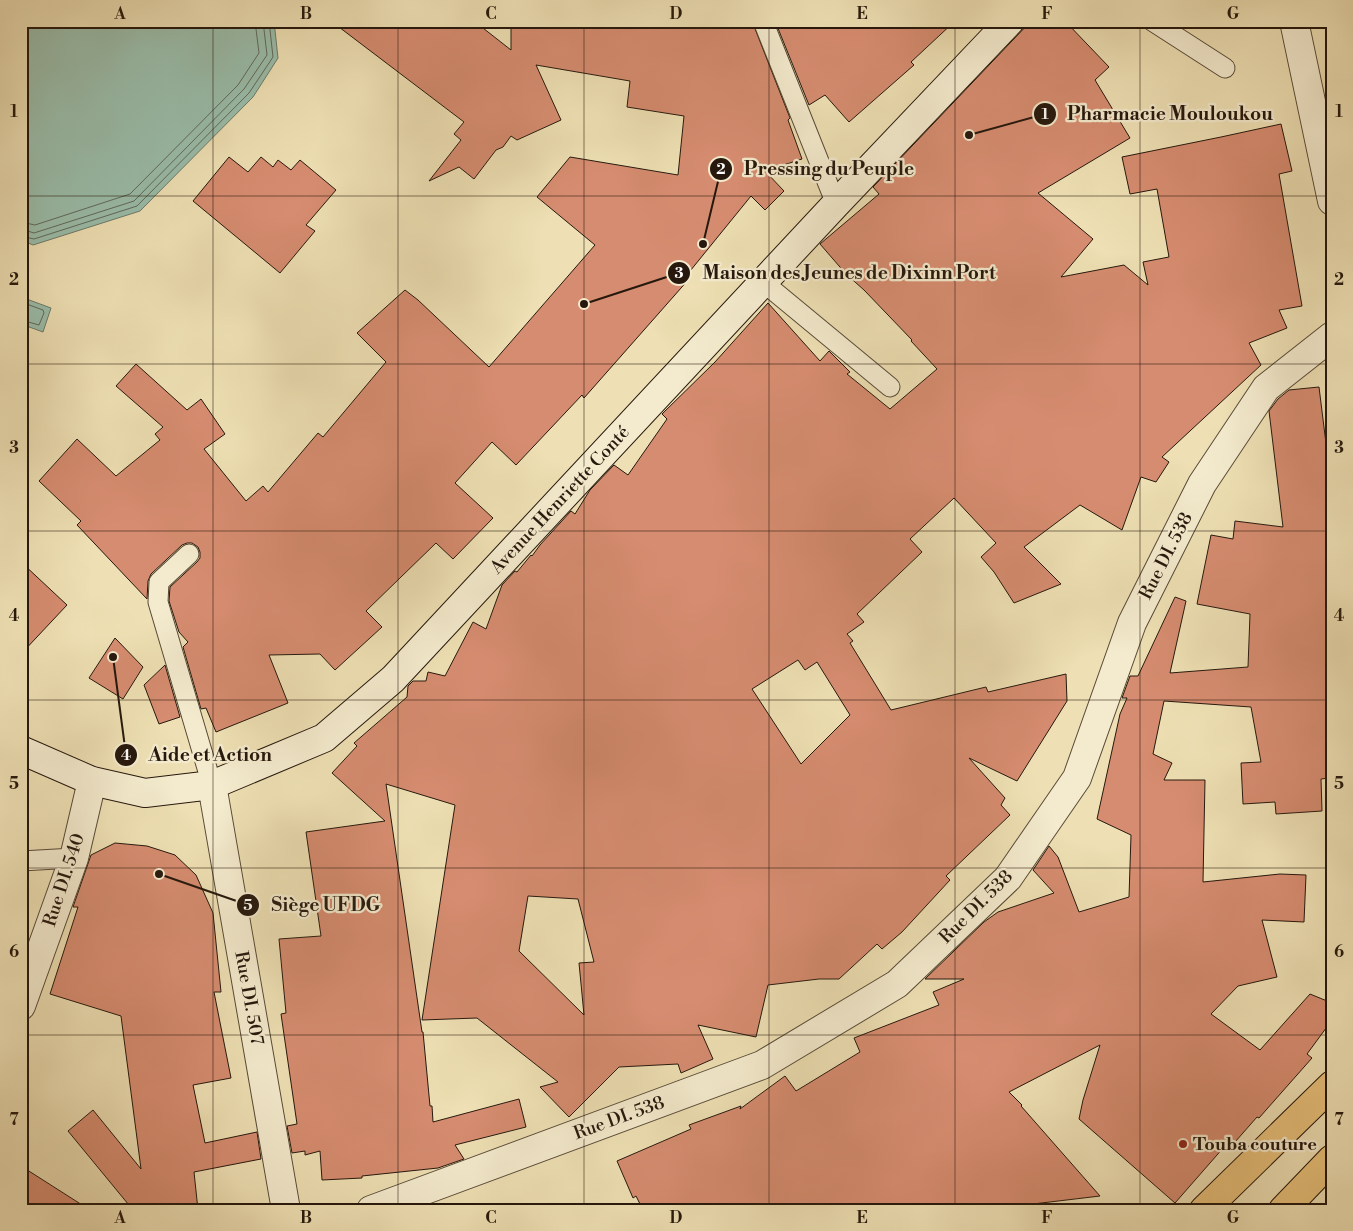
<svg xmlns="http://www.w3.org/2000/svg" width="1353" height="1231" font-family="'Libre Bodoni',serif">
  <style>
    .water { fill: #9abdaa; stroke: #6c7b6b }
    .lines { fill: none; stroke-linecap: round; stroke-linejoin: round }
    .shore { stroke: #606a5c; stroke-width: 1 }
    .building { fill: #d68c70; stroke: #26180d; fill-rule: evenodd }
    .service-casing { stroke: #584a37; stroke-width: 21 }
    .minor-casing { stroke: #584a37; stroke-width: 30 }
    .secondary-casing { stroke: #26180d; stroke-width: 30 }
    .primary-casing { stroke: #26180d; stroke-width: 30 }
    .service { stroke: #f4ebce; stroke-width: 19 }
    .minor { stroke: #f4ebce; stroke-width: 28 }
    .secondary { stroke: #f4ebce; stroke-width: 28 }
    .primary { stroke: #e7c07a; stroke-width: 28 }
    .grid { fill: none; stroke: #26180d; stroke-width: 1; stroke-opacity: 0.55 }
    .poi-dot { fill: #8f2418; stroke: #f4ebce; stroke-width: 2 }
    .labels { text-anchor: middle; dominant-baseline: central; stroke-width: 4.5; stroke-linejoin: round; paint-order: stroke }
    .street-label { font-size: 18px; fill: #26180d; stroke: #f4ebce }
    .poi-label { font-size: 18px; font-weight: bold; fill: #26180d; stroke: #f4ebce; text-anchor: start }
    .leader { fill: none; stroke: #26180d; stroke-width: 2 }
    .callout-dot { fill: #26180d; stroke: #f4ebce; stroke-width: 2 }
    .mark-label { font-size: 15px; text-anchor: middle; font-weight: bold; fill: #fff }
    .callout-label { font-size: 19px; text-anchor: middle; font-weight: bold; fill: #26180d; stroke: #f4ebce; stroke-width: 4.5; stroke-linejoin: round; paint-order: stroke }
    .neatline { fill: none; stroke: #26180d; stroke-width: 2 }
    .grid-label { font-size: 16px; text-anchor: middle; font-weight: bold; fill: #26180d }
  </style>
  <rect width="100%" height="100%" fill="#eee0b4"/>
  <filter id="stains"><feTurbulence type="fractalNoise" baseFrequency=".004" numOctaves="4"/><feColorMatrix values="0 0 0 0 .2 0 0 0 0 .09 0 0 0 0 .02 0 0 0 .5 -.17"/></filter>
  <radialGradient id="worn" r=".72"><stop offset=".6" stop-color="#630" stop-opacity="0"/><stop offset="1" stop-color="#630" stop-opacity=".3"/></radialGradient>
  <g class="water">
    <polygon points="21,21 274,21 278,58 253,97 140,211 33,245 21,240"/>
    <polygon points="21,297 51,308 43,332 21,324"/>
  </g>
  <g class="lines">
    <g class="shore">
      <polyline points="21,222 35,225 130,194 238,85 259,53 255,21"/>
      <polyline points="21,229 34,233 134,201 244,89 267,55 263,21"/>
      <polyline points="21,236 34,239 137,206 249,93 273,57 269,21"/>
      <polyline points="21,302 43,310 44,313 39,325 21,320"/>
    </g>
  </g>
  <g class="building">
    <polygon points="331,21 474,21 511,50 511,21 752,21 790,118 788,120 802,159 765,171 784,191 765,210 751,196 686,276 689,279 584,398 582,395 516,465 492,442 455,483 493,518 453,559 436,543 366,611 382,627 335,670 320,654 269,655 288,703 216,732 206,708 201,709 183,647 188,642 179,632 169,601 170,587 197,562 200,558 200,552 198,547 192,543 187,543 182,545 151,574 148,581 147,599 77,525 81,521 39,481 77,439 116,476 160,440 155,434 163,427 116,386 136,364 187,410 201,399 225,434 204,449 246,501 263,486 268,492 318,433 323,437 386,362 357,333 405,290 418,300 489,367 595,245 537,197 570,157 678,175 684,116 627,107 630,81 536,65 561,120 517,140 511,136 503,147 496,150 474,179 459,167 429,181 461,140 454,134 464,122"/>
    <polygon points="775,21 955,21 911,62 914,65 849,122 825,95 809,105"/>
    <path d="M 1031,21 L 1065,21 L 1109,67 L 1095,80 L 1130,138 L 1038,193 L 1093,239 L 1061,277 L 1124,265 L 1148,285 L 1143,262 L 1169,257 L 1157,189 L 1130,194 L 1122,157 L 1221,137 L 1281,124 L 1292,171 L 1279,174 L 1302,306 L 1279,310 L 1287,328 L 1249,343 L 1261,365 L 1162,457 L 1169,462 L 1156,482 L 1141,477 L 1122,530 L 1080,505 L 1024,547 L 1061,584 L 1014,603 L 994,572 L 981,557 L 996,543 L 954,498 L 910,539 L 922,552 L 857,614 L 864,622 L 847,634 L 853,641 L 850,643 L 891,710 L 986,687 L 988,692 L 1066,674 L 1067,701 L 1017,781 L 969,758 L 1005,798 L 1001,805 L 1010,815 L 946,876 L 950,880 L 902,932 L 882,949 L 877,944 L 839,979 L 819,979 L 768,985 L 756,1037 L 698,1025 L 713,1059 L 681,1073 L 678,1064 L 619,1067 L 569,1117 L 540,1087 L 558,1082 L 477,1018 L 422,1020 L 455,805 L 386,784 L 422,1032 L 423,1032 L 430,1106 L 432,1106 L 433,1122 L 519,1099 L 526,1127 L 455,1145 L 464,1159 L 438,1168 L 362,1176 L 362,1178 L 322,1180 L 320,1151 L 305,1155 L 305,1151 L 292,1153 L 287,1126 L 297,1124 L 281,1014 L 286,1013 L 279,939 L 321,936 L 306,832 L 385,821 L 332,773 L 357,746 L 354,743 L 407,697 L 408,686 L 413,681 L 426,681 L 428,672 L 445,676 L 473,622 L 486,629 L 502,585 L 515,571 L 517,572 L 531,555 L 532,556 L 540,545 L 571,511 L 575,514 L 590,490 L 614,465 L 628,475 L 667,419 L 662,414 L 715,362 L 768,303 L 820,361 L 829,351 L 850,372 L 847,374 L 890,409 L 937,369 L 911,341 L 912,340 L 864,290 L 846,274 L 820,244 L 879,194 L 873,187 ZM 798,660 L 805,670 L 817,662 L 850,715 L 801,764 L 752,689 ZM 528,896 L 578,899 L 594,962 L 579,963 L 584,1015 L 519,951 Z"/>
    <polygon points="229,157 248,172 261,157 273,167 278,160 291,170 300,160 336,190 306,225 315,231 280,273 193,201"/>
    <polygon points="1319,387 1332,492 1332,737 1326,738 1329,778 1321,779 1322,811 1276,814 1275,802 1243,804 1241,763 1261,762 1251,707 1164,701 1153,754 1172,763 1164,780 1205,780 1203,882 1280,874 1306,875 1304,922 1262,920 1277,977 1238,986 1211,1014 1260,1050 1310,994 1332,1003 1332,1020 1307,1054 1312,1058 1259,1118 1257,1117 1228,1150 1224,1147 1175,1203 1079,1119 1083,1100 1100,1045 1009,1092 1022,1105 1021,1106 1100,1196 983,1210 643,1210 636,1196 633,1198 617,1161 691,1129 689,1125 741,1106 740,1109 785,1076 796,1091 860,1052 854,1038 939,1005 933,992 964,979 925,979 984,922 998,912 1054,893 1033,870 1049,846 1058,857 1079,912 1129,897 1131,835 1097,819 1120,714 1127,698 1122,698 1130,676 1138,676 1175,597 1186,601 1170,673 1248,667 1250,614 1197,604 1211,535 1233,539 1235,521 1283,527 1269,411 1278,399 1289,390"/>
    <polygon points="21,562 67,605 21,654"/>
    <polygon points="115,638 143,667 123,699 89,678"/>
    <polygon points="165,665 180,717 159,724 144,685"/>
    <polygon points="115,843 147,846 175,855 196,875 213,913 221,992 214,992 231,1078 193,1085 205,1143 257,1132 261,1159 194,1172 198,1210 133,1210 68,1131 93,1110 141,1169 121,1016 50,994 78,907 73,907 91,855"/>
    <polygon points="21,1166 90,1210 21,1210"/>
  </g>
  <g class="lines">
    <g class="service-casing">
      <g id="service">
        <polyline points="763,21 836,204"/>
        <polyline points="1152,21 1225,68"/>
        <polyline points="763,282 890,387"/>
        <polyline points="189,554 159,582 158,602 212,785"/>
        <polyline points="21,861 74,858"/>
      </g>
    </g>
    <g class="minor-casing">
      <g id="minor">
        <polyline points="1294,21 1332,201"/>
        <polyline points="212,785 286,1210"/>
        <polyline points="21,1006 74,858 92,781"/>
        <polyline points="371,1210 762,1065 897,984 1008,878 1077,778 1132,623 1202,484 1266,388 1332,336"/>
      </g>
    </g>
    <g class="secondary-casing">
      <polyline id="secondary" points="21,750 92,781 145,793 212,785 324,738 393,679 836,204 1010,21"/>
    </g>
    <g class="primary-casing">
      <g id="primary">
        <polyline points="1204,1210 1332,1085"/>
        <polyline points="1283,1210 1332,1159"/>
      </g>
    </g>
    <use href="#service" class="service"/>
    <use href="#minor" class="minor"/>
    <use href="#secondary" class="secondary"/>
    <use href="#primary" class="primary"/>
  </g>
  <path class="grid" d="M 213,21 L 213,1210M 398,21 L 398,1210M 584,21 L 584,1210M 769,21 L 769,1210M 955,21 L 955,1210M 1140,21 L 1140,1210M 21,196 L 1332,196M 21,364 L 1332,364M 21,531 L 1332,531M 21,700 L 1332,700M 21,868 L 1332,868M 21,1035 L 1332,1035"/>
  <circle class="poi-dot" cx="1183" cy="1144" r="5"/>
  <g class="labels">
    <g class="street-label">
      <text transform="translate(560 500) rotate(-47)">Avenue Henriette Conté</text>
      <text transform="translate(1166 556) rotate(-63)">Rue DI. 538</text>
      <text transform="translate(64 880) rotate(-72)">Rue DI. 540</text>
      <text transform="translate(976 907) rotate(-45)">Rue DI. 538</text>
      <text transform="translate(249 998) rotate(80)">Rue DI. 507</text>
      <text transform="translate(619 1118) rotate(-20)">Rue DI. 538</text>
    </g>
    <g class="poi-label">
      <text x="1193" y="1144">Touba couture</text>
    </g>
  </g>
  <path class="leader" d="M969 135L1045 114M703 244L721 169M584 304L679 273M113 657L126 755M159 874L248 905"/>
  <g class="callout-dot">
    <circle cx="969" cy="135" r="5"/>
    <circle cx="703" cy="244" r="5"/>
    <circle cx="584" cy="304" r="5"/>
    <circle cx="113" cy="657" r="5"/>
    <circle cx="159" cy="874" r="5"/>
    <circle cx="1045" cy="114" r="12"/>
    <circle cx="721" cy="169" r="12"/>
    <circle cx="679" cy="273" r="12"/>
    <circle cx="126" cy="755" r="12"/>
    <circle cx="248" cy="905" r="12"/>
  </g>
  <g class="mark-label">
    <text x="1045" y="119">1</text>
    <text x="721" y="174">2</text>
    <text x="679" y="278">3</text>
    <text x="126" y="760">4</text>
    <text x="248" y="910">5</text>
  </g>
  <g class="callout-label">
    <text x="1170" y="120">Pharmacie Mouloukou</text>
    <text x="829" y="175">Pressing du Peuple</text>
    <text x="849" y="279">Maison des Jeunes de Dixinn Port</text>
    <text x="210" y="761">Aide et Action</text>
    <text x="326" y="911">Siège UFDG</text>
  </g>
  <rect width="1353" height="1231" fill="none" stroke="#eee0b4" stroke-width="55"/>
  <rect x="28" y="28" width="1298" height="1176" class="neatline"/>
  <g class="grid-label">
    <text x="120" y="19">A</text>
    <text x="306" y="19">B</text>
    <text x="491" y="19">C</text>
    <text x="676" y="19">D</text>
    <text x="862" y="19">E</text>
    <text x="1047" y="19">F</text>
    <text x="1233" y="19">G</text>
    <text x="14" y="117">1</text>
    <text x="1339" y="117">1</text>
    <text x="14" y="285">2</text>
    <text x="1339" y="285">2</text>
    <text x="14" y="453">3</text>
    <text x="1339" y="453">3</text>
    <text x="14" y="621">4</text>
    <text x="1339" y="621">4</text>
    <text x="14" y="789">5</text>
    <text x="1339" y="789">5</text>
    <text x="14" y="957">6</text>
    <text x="1339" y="957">6</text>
    <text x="14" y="1125">7</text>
    <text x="1339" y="1125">7</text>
    <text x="120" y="1223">A</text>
    <text x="306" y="1223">B</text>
    <text x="491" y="1223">C</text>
    <text x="676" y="1223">D</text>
    <text x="862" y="1223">E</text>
    <text x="1047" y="1223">F</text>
    <text x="1233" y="1223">G</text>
  </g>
  <rect width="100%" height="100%" filter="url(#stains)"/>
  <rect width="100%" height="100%" fill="url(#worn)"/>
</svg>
